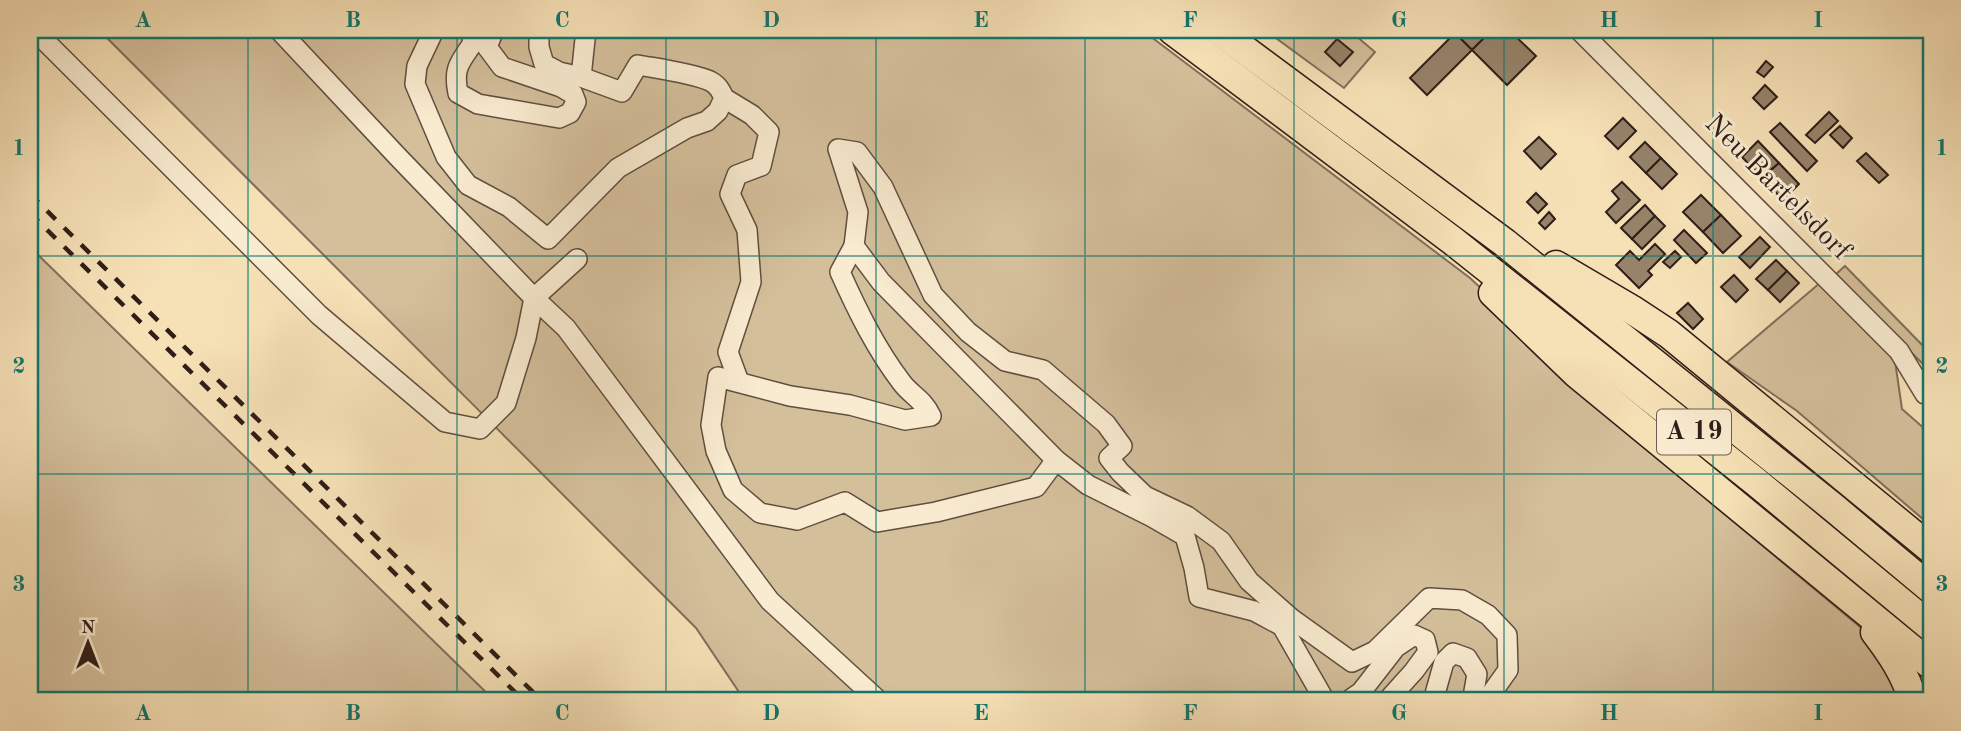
<svg xmlns="http://www.w3.org/2000/svg" width="1961" height="731" font-family="'Old Standard TT',serif">
  <style>
    .green { fill: #d4bf9b; stroke: #816e5a; stroke-width: 2 }
    .building { fill: #96836a; stroke: #2e1e18; stroke-width: 2 }
    .lines { fill: none; stroke-linecap: round; stroke-linejoin: round }
    .minor-casing { stroke: #604e40; stroke-width: 22 }
    .highway-casing { stroke: #2e1e18; stroke-width: 31 }
    .minor { stroke: #f9ebd0; stroke-width: 19 }
    .highway { stroke: #f6e0b6; stroke-width: 28 }
    .rail { stroke: #2e1e18; stroke-width: 4.5; stroke-dasharray: 12 12; stroke-linecap: butt }
    .grid { fill: none; stroke: #0f766e; stroke-width: 2; stroke-opacity: 0.55 }
    .labels { text-anchor: middle; dominant-baseline: central; stroke-width: 6; stroke-linejoin: round; paint-order: stroke }
    .shield { fill: #f9ebd0; stroke: #6b5c4f; stroke-width: 2 }
    .shield-label { font-size: 26px; font-weight: bold; fill: #2e1e18 }
    .street-label { font-size: 28px; fill: #2e1e18; stroke: #f9ebd0 }
    .neatline { fill: none; stroke: #0f766e; stroke-width: 2.5 }
    .grid-label { font-size: 23px; text-anchor: middle; font-weight: bold; fill: #0f766e }
  </style>
  <rect width="100%" height="100%" fill="#f6e0b6"/>
  <filter id="stains"><feTurbulence type="fractalNoise" baseFrequency=".00286" numOctaves="4"/><feColorMatrix values="0 0 0 0 .2 0 0 0 0 .09 0 0 0 0 .02 0 0 0 .5 -.17"/></filter>
  <radialGradient id="worn" r=".72"><stop offset=".6" stop-color="#630" stop-opacity="0"/><stop offset="1" stop-color="#630" stop-opacity=".3"/></radialGradient>
  <g class="green">
    <polygon points="99,30 1142,30 1470,278 1710,502 1859,626 1871,638 1907,701 745,701 696,628"/>
    <polygon points="1265,30 1349,30 1375,52 1344,88"/>
    <polygon points="30,247 495,701 30,701"/>
    <polygon points="1845,266 1931,354 1931,372 1834,276"/>
    <polygon points="1821,282 1894,354 1902,409 1927,431 1931,427 1931,526 1797,411 1727,362"/>
  </g>
  <g class="building">
    <polygon points="1452,30 1492,30 1472,50"/>
    <polygon points="1492,30 1509,30 1536,56 1507,85 1472,50"/>
    <polygon points="1455,33 1472,50 1427,95 1410,78"/>
    <polygon points="1337,39 1353,52 1340,66 1325,52"/>
    <polygon points="1766,61 1773,67 1764,77 1757,72"/>
    <polygon points="1765,85 1777,97 1764,109 1753,98"/>
    <polygon points="1829,112 1838,121 1815,143 1806,135"/>
    <polygon points="1623,118 1636,131 1618,149 1605,136"/>
    <polygon points="1780,123 1817,161 1807,171 1770,132"/>
    <polygon points="1840,126 1852,138 1843,148 1830,135"/>
    <polygon points="1539,137 1556,154 1541,169 1524,151"/>
    <polygon points="1758,141 1779,163 1762,178 1742,157"/>
    <polygon points="1645,142 1661,158 1646,173 1630,157"/>
    <polygon points="1866,153 1888,175 1879,183 1857,161"/>
    <polygon points="1661,158 1677,174 1662,189 1646,173"/>
    <polygon points="1779,163 1799,184 1783,200 1762,178"/>
    <polygon points="1622,182 1640,200 1616,223 1606,212 1619,199 1612,191"/>
    <polygon points="1536,193 1547,204 1538,213 1527,202"/>
    <polygon points="1701,195 1721,215 1703,232 1683,212"/>
    <polygon points="1645,205 1655,216 1632,239 1621,228"/>
    <polygon points="1549,212 1555,219 1545,229 1539,223"/>
    <polygon points="1721,215 1741,236 1723,253 1703,232"/>
    <polygon points="1655,216 1665,226 1642,249 1632,239"/>
    <polygon points="1684,230 1707,253 1696,263 1674,240"/>
    <polygon points="1760,237 1770,247 1750,268 1739,257"/>
    <polygon points="1655,244 1665,254 1648,271 1652,275 1639,288 1616,265 1630,251 1639,260"/>
    <polygon points="1675,251 1681,257 1670,268 1663,262"/>
    <polygon points="1776,260 1787,271 1768,290 1756,279"/>
    <polygon points="1787,271 1799,283 1780,302 1768,290"/>
    <polygon points="1734,275 1748,290 1736,302 1721,287"/>
    <polygon points="1688,303 1703,319 1693,329 1677,313"/>
  </g>
  <g class="lines">
    <g class="minor-casing">
      <g id="minor">
        <polyline points="34,30 319,315 445,422 480,429 506,403 526,338 534,298 399,158 279,30"/>
        <path d="M 434,30 L 417,66 L 415,84 L 446,157 L 468,185 L 509,207 L 548,239 L 618,168 L 687,128 L 707,121 L 718,111 L 724,98 C 721,91 718,85 710,81 C 691,73 660,69 638,65 L 622,92 L 581,77 L 559,72 L 544,64 L 539,47 L 539,30"/>
        <path d="M 471,30 L 473,43 C 459,63 453,69 458,93 L 478,104 L 559,118 L 570,113 L 576,102 L 573,94 L 561,87 L 502,67 L 487,47 L 494,30"/>
        <polyline points="1579,30 1899,351 1925,394"/>
        <polyline points="581,77 586,30"/>
        <polyline points="724,98 752,115 769,132 761,166 737,175 730,194 747,230 751,282 728,352 739,382"/>
        <path d="M 854,246 L 840,272 C 857,310 876,349 902,383 C 912,396 923,399 931,416 L 905,420 L 850,405 L 790,396 L 718,377 L 711,425 L 716,451 L 733,490 L 760,513 L 797,520 L 845,502 L 877,522 L 936,512 L 1036,487 L 1056,460"/>
        <polyline points="577,259 534,298 566,328 770,601 879,701"/>
        <polyline points="1325,701 1282,626 1254,611 1199,597 1194,568 1185,536 1152,517 1088,485 1056,460 881,282 854,246 858,212 838,149 857,152 883,187 933,295 968,332 1005,361 1043,370 1106,424 1122,446 1109,458 1120,472 1145,496 1187,516 1221,541 1249,581 1292,619 1352,662 1375,651 1429,598 1462,600 1488,615 1507,635 1508,670 1486,701"/>
        <polyline points="1348,701 1361,692 1396,647 1414,635 1425,640 1428,652 1414,671 1387,701"/>
        <polyline points="1433,701 1444,662 1453,653 1467,658 1477,674 1473,697 1471,701"/>
      </g>
    </g>
    <g class="highway-casing">
      <g id="highway">
        <polyline points="1172,30 1453,241 1756,482 1931,627"/>
        <polyline points="1218,30 1505,243 1834,508 1931,589"/>
        <polyline points="1556,265 1631,309 1669,334 1931,549"/>
        <polyline points="1493,293 1577,374 1931,665"/>
        <path d="M 1875,632 C 1891,653 1906,675 1913,701"/>
      </g>
    </g>
    <use href="#minor" class="minor"/>
    <use href="#highway" class="highway"/>
    <g class="rail">
      <polyline points="30,194 542,701"/>
      <polyline points="30,213 524,701"/>
    </g>
  </g>
  <path class="grid" d="M 248,30 L 248,701M 457,30 L 457,701M 666,30 L 666,701M 876,30 L 876,701M 1085,30 L 1085,701M 1294,30 L 1294,701M 1504,30 L 1504,701M 1713,30 L 1713,701M 30,256 L 1931,256M 30,474 L 1931,474"/>
  <g class="labels">
    <rect class="shield" x="1657" y="409.5" width="74" height="45" rx="5"/>
    <g class="shield-label">
      <text x="1694" y="432">A 19</text>
    </g>
    <g class="street-label">
      <text transform="translate(1777 188) rotate(45)">Neu Bartelsdorf</text>
    </g>
  </g>
  <rect width="1961" height="731" fill="none" stroke="#f6e0b6" stroke-width="77"/>
  <g transform="translate(88 643)" stroke="#f9ebd0" stroke-width="5" paint-order="stroke">
  <path d="M0-5L12 26L0 18L-12 26Z" fill="#2e1e18"/>
  <text y="-10" font-size="19" font-weight="bold" text-anchor="middle" fill="#2e1e18">N</text>
  </g>
  <rect x="38" y="38" width="1885" height="654" class="neatline"/>
  <g class="grid-label">
    <text x="143" y="27">A</text>
    <text x="353" y="27">B</text>
    <text x="562" y="27">C</text>
    <text x="771" y="27">D</text>
    <text x="981" y="27">E</text>
    <text x="1190" y="27">F</text>
    <text x="1399" y="27">G</text>
    <text x="1609" y="27">H</text>
    <text x="1818" y="27">I</text>
    <text x="19" y="155">1</text>
    <text x="1942" y="155">1</text>
    <text x="19" y="373">2</text>
    <text x="1942" y="373">2</text>
    <text x="19" y="591">3</text>
    <text x="1942" y="591">3</text>
    <text x="143" y="720">A</text>
    <text x="353" y="720">B</text>
    <text x="562" y="720">C</text>
    <text x="771" y="720">D</text>
    <text x="981" y="720">E</text>
    <text x="1190" y="720">F</text>
    <text x="1399" y="720">G</text>
    <text x="1609" y="720">H</text>
    <text x="1818" y="720">I</text>
  </g>
  <rect width="100%" height="100%" filter="url(#stains)"/>
  <rect width="100%" height="100%" fill="url(#worn)"/>
</svg>
